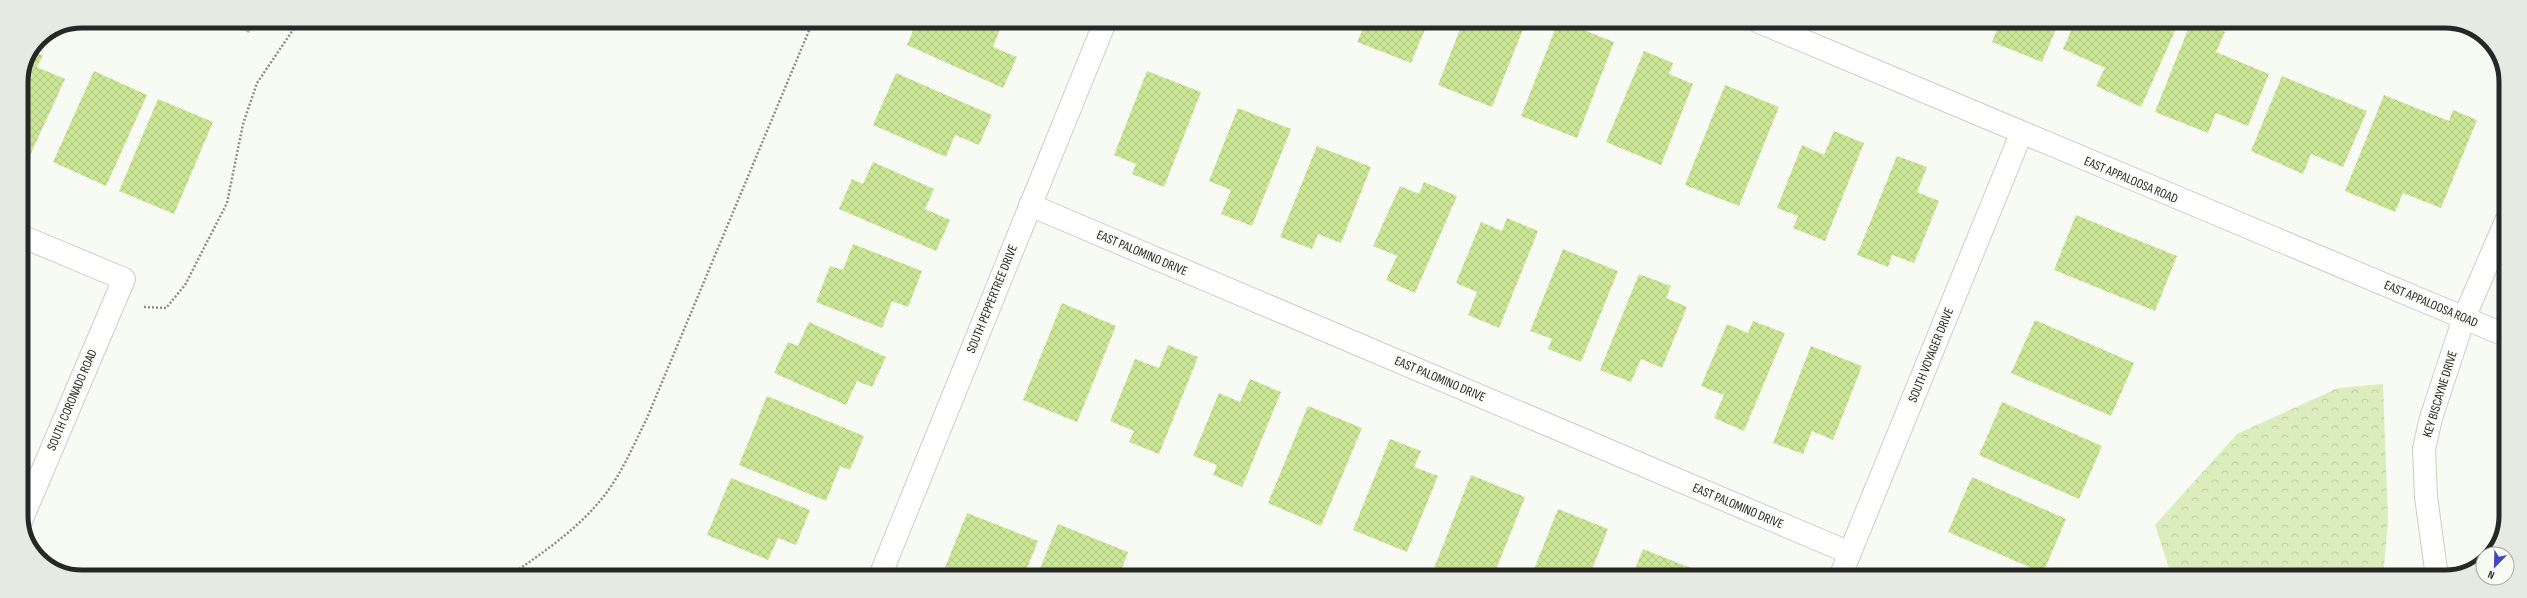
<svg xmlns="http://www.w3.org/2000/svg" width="2527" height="598" font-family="'Sofia Sans Condensed',sans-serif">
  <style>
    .park { fill: url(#park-crowns) }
    .building { fill: url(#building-cross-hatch) }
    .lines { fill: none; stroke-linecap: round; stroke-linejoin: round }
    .minor-casing { stroke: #cbcec6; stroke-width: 24 }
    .path { stroke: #8b8d87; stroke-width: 2.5; stroke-dasharray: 2 2; stroke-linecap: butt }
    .minor { stroke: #fff; stroke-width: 22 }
    .labels { text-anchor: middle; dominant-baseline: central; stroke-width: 3.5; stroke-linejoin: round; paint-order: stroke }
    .street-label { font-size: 13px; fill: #272825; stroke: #f8fbf3 }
    .rim { fill: none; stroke: #272825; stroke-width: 5 }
  </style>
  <defs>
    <pattern id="park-crowns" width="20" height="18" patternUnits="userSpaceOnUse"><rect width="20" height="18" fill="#dbecbd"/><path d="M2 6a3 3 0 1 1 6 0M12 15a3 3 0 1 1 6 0" fill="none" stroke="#bccaa2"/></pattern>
    <pattern id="building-cross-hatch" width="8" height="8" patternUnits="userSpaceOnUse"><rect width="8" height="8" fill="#cce697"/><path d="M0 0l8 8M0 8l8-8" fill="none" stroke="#afc582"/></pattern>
  </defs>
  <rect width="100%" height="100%" fill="#f8fbf3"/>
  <polygon class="park" points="2383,384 2388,521 2383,577 2172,577 2155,525 2237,434 2338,388"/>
  <g class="building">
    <polygon points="130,21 152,21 148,29"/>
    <polygon points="222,21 254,21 249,33"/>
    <polygon points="917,21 996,21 1002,24 993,47 1017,57 1003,88 907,45"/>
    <polygon points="1366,22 1428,22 1411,63 1357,42"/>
    <polygon points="1463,22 1526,22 1492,107 1438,85"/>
    <polygon points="1558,22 1564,22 1614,42 1577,138 1521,116"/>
    <polygon points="2000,22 2059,22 2042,62 1992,42"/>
    <polygon points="2075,22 2179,22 2141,107 2096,86 2105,68 2063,49"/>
    <polygon points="2191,22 2201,22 2225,32 2216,52 2269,74 2248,126 2216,113 2208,133 2155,112"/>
    <polygon points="2432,22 2457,22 2453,32"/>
    <polygon points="1644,51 1673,63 1669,74 1693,84 1661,165 1606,142"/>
    <polygon points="34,52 43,56 37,67 65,79 27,162 21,159 21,82"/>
    <polygon points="94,71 147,95 106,186 53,162"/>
    <polygon points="1147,71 1201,92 1164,187 1132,174 1136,164 1114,155"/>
    <polygon points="896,73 992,115 979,145 955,135 946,157 873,125"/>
    <polygon points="2282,76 2367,111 2343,167 2311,154 2303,174 2251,151"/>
    <polygon points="1725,85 1779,107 1739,206 1685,185"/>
    <polygon points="2384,95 2449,121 2453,110 2477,120 2441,208 2403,193 2395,212 2345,191"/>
    <polygon points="158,99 213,122 174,214 119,191"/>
    <polygon points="1238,108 1291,129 1252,226 1221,214 1231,190 1209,181"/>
    <polygon points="1834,131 1864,143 1825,241 1793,228 1798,216 1777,208 1802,145 1824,155"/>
    <polygon points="1317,146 1371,167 1341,243 1318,234 1312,249 1280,237"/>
    <polygon points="1897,156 1927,167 1917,192 1939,201 1914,263 1892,255 1888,267 1857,255"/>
    <polygon points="873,162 934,189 925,209 950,220 936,251 839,209 852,179 863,184"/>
    <polygon points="1424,182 1457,196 1415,293 1386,280 1397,256 1373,246 1400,186 1419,194"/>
    <polygon points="2076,215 2177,256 2155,311 2054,270"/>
    <polygon points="1507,218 1538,231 1499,328 1468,315 1477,292 1456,283 1481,222 1502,231"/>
    <polygon points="853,244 922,271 908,307 892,301 882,328 816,302 830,266 843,270"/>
    <polygon points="1563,249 1618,271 1581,362 1548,349 1552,339 1530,331"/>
    <polygon points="1639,274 1671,286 1666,298 1687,307 1662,368 1641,359 1631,382 1600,370"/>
    <polygon points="1062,303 1116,326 1077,422 1023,400"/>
    <polygon points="2035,320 2134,363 2111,416 2011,373"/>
    <polygon points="1753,321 1785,333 1744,431 1714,418 1724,395 1701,386 1727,324 1748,333"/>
    <polygon points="809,322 886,357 872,387 857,381 846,405 774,373 788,342 798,346"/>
    <polygon points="1168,345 1198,357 1159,454 1129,442 1134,431 1110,421 1135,359 1159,368"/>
    <polygon points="1811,346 1862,366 1833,440 1812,431 1803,454 1773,443"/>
    <polygon points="21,355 28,358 21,376"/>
    <polygon points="1250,379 1281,392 1242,487 1213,475 1217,465 1193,456 1219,393 1240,402"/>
    <polygon points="767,396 864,436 850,470 840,466 826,501 739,465"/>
    <polygon points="2002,402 2102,446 2079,499 1979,455"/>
    <polygon points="1308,406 1362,428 1321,526 1268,503"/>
    <polygon points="1390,439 1421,451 1414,467 1438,476 1407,552 1353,530"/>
    <polygon points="1471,475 1525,497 1493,577 1442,576 1432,573"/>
    <polygon points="1972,477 2066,519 2043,573 1948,532"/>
    <polygon points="731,478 810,510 796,545 778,538 768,560 707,535"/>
    <polygon points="1558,509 1608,529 1589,577 1531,577"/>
    <polygon points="967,513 1038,541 1024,576 961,576 944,570"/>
    <polygon points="1058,524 1128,552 1119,576 1037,576"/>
    <polygon points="1643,549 1696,570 1693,577 1632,577"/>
  </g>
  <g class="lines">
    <g class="minor-casing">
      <g id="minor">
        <polyline points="1759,22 2505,335"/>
        <polyline points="1030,205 1850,553"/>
        <polyline points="21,236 124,279 21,521"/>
        <polyline points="880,576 1105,22"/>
        <polyline points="1840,577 2021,134"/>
        <polyline points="2437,577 2426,497 2424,449 2431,418 2464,318 2506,221"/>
      </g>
    </g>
    <g class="path">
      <polyline points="144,307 166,308 185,285 227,203 243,124 257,83 299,21"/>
      <path d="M 509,576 C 544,552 578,529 604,496 C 622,473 634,444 647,418 L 813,21"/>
    </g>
    <use href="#minor" class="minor"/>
  </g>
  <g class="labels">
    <g class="street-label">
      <text transform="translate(2131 180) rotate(23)">EAST APPALOOSA ROAD</text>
      <text transform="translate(1142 253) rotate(23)">EAST PALOMINO DRIVE</text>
      <text transform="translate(992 299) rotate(-68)">SOUTH PEPPERTREE DRIVE</text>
      <text transform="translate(2431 304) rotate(23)">EAST APPALOOSA ROAD</text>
      <text transform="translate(1931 355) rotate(-68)">SOUTH VOYAGER DRIVE</text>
      <text transform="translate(1440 379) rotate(23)">EAST PALOMINO DRIVE</text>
      <text transform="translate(2440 394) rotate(-73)">KEY BISCAYNE DRIVE</text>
      <text transform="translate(72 400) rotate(-67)">SOUTH CORONADO ROAD</text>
      <text transform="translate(1738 506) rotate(23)">EAST PALOMINO DRIVE</text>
    </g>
  </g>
  <path d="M0 0H2527V598H0ZM82 28H2445A54 54 0 0 1 2499 82V516A54 54 0 0 1 2445 570H82A54 54 0 0 1 28 516V82A54 54 0 0 1 82 28Z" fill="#e7eae3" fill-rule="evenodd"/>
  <path class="rim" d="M82 28H2445A54 54 0 0 1 2499 82V516A54 54 0 0 1 2445 570H82A54 54 0 0 1 28 516V82A54 54 0 0 1 82 28Z"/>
  <g transform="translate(2495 566) rotate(203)"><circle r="19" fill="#f8fbf3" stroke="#a4a7a1"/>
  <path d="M0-3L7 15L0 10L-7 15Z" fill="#4049bd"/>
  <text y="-6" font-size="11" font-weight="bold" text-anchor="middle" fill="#272825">N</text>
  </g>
</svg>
